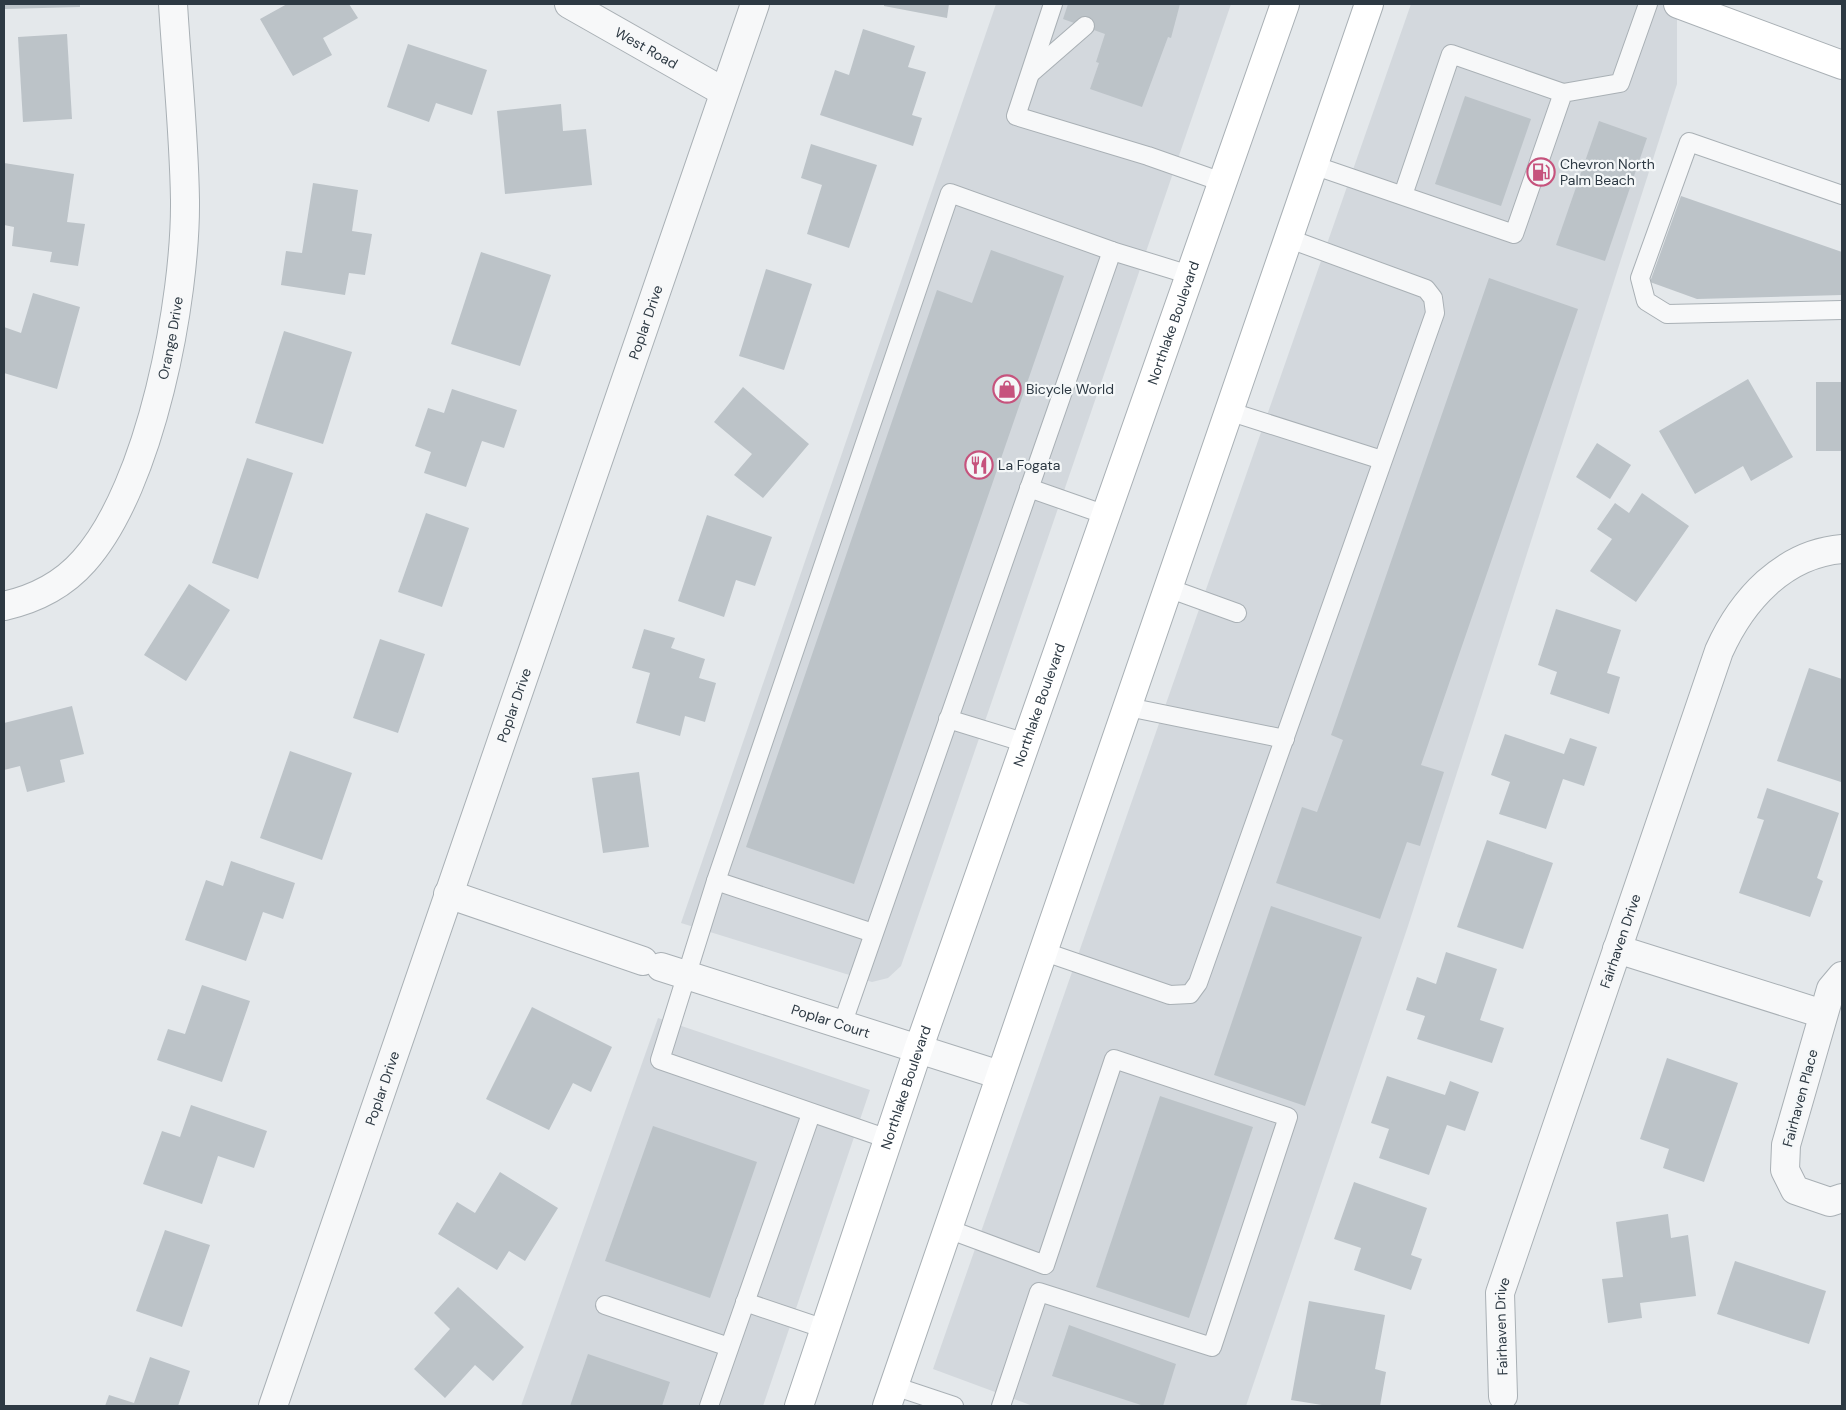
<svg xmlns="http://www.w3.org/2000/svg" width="1846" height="1410" font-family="'DM Sans',sans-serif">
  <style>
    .built { fill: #d3d8dd }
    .building { fill: #bcc3c8 }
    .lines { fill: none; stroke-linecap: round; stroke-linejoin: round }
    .lane-casing { stroke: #a9b0b5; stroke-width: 20 }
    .street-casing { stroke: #a9b0b5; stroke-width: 30 }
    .secondary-casing { stroke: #a9b0b5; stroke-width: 30 }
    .lane { stroke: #f7f8f9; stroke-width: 18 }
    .street { stroke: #f7f8f9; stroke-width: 28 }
    .secondary { stroke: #fff; stroke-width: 28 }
    .labels { text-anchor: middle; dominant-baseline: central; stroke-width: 4.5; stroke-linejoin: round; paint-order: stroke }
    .street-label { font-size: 14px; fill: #2d3943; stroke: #f4f7f8 }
    .poi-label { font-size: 14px; fill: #2d3943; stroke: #f4f7f8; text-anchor: start }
  </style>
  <rect width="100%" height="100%" fill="#e4e8eb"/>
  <g class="built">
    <polygon points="996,4 1231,4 901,966 888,978 872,982 681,923"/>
    <polygon points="1411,4 1677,4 1677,84 1408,926 1246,1406 1033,1406 933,1369"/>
    <polygon points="658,1018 870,1090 763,1406 521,1406"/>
  </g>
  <g class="building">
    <polygon points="5,4 80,4 80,7 5,9"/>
    <polygon points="287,4 349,4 358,18 323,38 332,55 293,76 260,19"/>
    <polygon points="884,4 949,4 947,18 884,6"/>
    <polygon points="1068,4 1180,4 1171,38 1168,37 1142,107 1090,89 1099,63 1096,62 1105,34 1063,19"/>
    <polygon points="863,29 915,46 908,67 926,72 912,115 922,118 913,146 820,115 835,70 849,75"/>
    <polygon points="67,34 72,119 23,122 18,37"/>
    <polygon points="408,44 487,70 472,115 436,103 429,122 387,107"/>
    <polygon points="1465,96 1531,119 1501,206 1435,184"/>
    <polygon points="561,104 563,131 586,129 592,185 505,194 497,111"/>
    <polygon points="1599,121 1647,138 1605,261 1556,245"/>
    <polygon points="811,144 877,165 849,248 807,234 822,185 801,178"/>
    <polygon points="4,163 74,174 67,222 85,224 78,266 50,262 52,252 12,246 14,227 4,225"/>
    <polygon points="313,183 358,190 352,231 372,234 365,275 349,273 345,295 281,285 286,251 302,253"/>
    <polygon points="1681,196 1842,252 1842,295 1697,299 1650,282"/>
    <polygon points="991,250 1064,276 854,884 746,847 937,290 972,303"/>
    <polygon points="481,252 551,275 520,366 451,344"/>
    <polygon points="766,269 812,284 784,370 739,356"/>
    <polygon points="1489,278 1578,309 1421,765 1444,772 1420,846 1407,842 1380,919 1276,883 1302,807 1317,812 1343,740 1331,735"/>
    <polygon points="33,293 80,307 57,389 4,373 4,327 21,333"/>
    <polygon points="284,331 352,352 323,444 255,423"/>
    <polygon points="1748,379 1793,457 1751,481 1743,466 1695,494 1659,431"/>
    <rect x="1816" y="382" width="26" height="69"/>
    <polygon points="743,387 809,444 763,498 734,475 752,454 714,422"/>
    <polygon points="452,389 517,410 504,448 482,441 466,487 424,473 431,452 415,446 428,408 444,413"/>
    <polygon points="1597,443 1631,465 1610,499 1576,477"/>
    <polygon points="247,458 293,473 258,579 212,563"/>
    <polygon points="1642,493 1689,526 1636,602 1590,571 1612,539 1597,529 1615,503 1629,513"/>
    <polygon points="426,513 469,528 442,607 398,592"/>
    <polygon points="707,515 772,537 755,586 736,580 724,617 678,601"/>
    <polygon points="189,584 230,610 186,681 144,655"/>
    <polygon points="1556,609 1621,630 1607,673 1620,677 1609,714 1550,694 1557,672 1538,665"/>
    <polygon points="644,629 675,638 671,648 705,659 699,678 716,683 705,722 685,716 680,736 636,723 650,673 632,668"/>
    <polygon points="380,639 425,654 398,733 353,718"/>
    <polygon points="1809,668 1842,679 1841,782 1777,761"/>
    <polygon points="72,706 84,754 60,760 65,782 27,792 20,766 4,770 4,723"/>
    <polygon points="1505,734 1564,754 1570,738 1597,747 1584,786 1563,779 1546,829 1499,814 1510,782 1491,775"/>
    <polygon points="290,751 352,773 322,860 260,838"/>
    <polygon points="639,772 649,847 603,853 592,778"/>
    <polygon points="1767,788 1839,813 1817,878 1823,881 1810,917 1739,893 1764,820 1757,818"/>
    <polygon points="1487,840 1553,863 1523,949 1457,927"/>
    <polygon points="231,861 295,883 283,919 263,912 246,961 185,940 206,880 223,886"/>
    <polygon points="1271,906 1362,937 1305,1106 1214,1075"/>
    <polygon points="1446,952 1497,969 1480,1020 1504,1028 1492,1063 1417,1039 1425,1016 1406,1010 1417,977 1436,984"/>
    <polygon points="202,985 250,1001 222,1082 157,1060 168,1029 185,1034"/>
    <polygon points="532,1007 612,1047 591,1092 573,1083 549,1130 486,1099"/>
    <polygon points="1667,1058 1738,1083 1704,1182 1663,1168 1669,1149 1640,1139"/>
    <polygon points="1387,1076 1445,1095 1450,1081 1479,1092 1465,1131 1447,1125 1429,1175 1379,1158 1389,1129 1371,1123"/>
    <polygon points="1160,1096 1253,1127 1189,1318 1096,1287"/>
    <polygon points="191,1105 267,1131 254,1168 218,1156 202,1204 143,1184 162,1131 180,1137"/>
    <polygon points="653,1126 757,1162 710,1298 605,1261"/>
    <polygon points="500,1172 558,1208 525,1261 509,1251 497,1270 438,1234 457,1202 475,1213"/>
    <polygon points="1354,1182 1427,1208 1411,1255 1422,1259 1411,1290 1354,1270 1361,1248 1334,1239"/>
    <polygon points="1668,1214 1671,1238 1688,1235 1696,1296 1640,1303 1642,1318 1608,1323 1602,1279 1623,1277 1616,1222"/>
    <polygon points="165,1230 210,1245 182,1327 136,1311"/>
    <polygon points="1735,1261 1826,1291 1809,1344 1717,1314"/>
    <polygon points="458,1287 524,1347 493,1381 475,1365 445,1398 414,1369 450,1329 434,1313"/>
    <polygon points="1309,1301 1385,1315 1375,1369 1386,1372 1380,1406 1328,1406 1291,1400"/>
    <polygon points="1069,1325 1176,1364 1163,1406 1144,1406 1052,1376"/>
    <polygon points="588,1354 670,1382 662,1406 570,1406"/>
    <polygon points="150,1357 190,1371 178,1406 105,1406 109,1395 134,1403"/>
  </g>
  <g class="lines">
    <g class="lane-casing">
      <g id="lane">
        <polyline points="1053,4 1016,116 1148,156 1222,182"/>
        <polyline points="1031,73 1085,26"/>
        <polyline points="1313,165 1514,234 1563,93 1620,83 1648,4"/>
        <polyline points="1403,195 1451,54 1563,93"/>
        <polyline points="1842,195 1689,142 1640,278 1646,301 1667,314 1842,310"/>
        <polyline points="1228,411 1382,460"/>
        <polyline points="1029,488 1106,515"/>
        <polyline points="1168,588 1237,613"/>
        <polyline points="1128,707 1285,739"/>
        <polyline points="948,719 1026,743"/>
        <polyline points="716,881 660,1060 888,1139"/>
        <polyline points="873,933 716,881 950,193 1112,251 1190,275"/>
        <polyline points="1042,951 1170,995 1190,994 1198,983 1435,313 1433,298 1426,289 1287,238"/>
        <polyline points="842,1025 1112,251"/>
        <polyline points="948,1229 1045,1265 1114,1059 1288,1117 1212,1347 1039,1292 1001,1406"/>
        <polyline points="745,1302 825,1329"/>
        <polyline points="605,1305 729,1347"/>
        <polyline points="894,1386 954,1406"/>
        <polyline points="709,1406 811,1114"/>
      </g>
    </g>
    <g class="street-casing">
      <g id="street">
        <path id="s1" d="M 569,4 L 724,92"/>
        <path id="s2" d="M 4,606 C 35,599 62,586 84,561 C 151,486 186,299 185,200 C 184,134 177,69 173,4"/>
        <polyline points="448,894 643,961"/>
        <polyline points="1617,949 1823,1014"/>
        <path id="s3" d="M 661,967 L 1000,1075"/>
        <polyline points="1842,976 1831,989 1786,1145 1785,1170 1795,1190 1830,1202 1842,1198"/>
        <path id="s4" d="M 1503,1396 L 1500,1293 L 1719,651 C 1742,600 1783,554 1842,549"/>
        <path id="s5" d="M 273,1406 L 755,4"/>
      </g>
    </g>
    <g class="secondary-casing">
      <g id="secondary">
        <polyline points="1678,4 1842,65"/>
        <path id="s6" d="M 799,1406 L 918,1050 L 1285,4"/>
        <polyline points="887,1406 1369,4"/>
      </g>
    </g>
    <use href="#lane" class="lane"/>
    <use href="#street" class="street"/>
    <use href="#secondary" class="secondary"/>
  </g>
  <defs>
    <g id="fuel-ring" transform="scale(1.4375)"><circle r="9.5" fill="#f4f7f8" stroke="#c6537d" stroke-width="1.5"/><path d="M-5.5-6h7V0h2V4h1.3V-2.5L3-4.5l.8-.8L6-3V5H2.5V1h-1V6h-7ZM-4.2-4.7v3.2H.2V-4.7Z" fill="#c6537d"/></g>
    <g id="shop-ring" transform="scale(1.4375)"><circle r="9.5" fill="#f4f7f8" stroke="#c6537d" stroke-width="1.5"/><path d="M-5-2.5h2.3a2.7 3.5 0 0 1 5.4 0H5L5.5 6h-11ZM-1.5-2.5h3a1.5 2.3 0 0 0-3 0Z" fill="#c6537d"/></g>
    <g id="restaurant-ring" transform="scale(1.4375)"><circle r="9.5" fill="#f4f7f8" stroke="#c6537d" stroke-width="1.5"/><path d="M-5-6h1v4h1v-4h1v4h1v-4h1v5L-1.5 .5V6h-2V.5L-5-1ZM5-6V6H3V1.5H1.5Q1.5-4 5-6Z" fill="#c6537d"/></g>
  </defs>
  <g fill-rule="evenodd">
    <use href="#fuel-ring" x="1541" y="172"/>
    <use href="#shop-ring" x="1007" y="389"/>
    <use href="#restaurant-ring" x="979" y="465"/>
  </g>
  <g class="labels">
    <g class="street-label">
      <text stroke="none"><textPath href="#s1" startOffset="89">West Road</textPath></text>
      <text stroke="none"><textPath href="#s5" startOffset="1146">Poplar Drive</textPath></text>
      <text stroke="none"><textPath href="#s6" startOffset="1146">Northlake Boulevard</textPath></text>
      <text stroke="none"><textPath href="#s2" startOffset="335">Orange Drive</textPath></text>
      <text stroke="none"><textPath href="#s6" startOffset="741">Northlake Boulevard</textPath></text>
      <text stroke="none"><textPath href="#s5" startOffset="741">Poplar Drive</textPath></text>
      <text stroke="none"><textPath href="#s4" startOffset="475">Fairhaven Drive</textPath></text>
      <text stroke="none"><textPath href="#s3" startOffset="178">Poplar Court</textPath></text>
      <text stroke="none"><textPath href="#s6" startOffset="336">Northlake Boulevard</textPath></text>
      <text stroke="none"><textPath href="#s5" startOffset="336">Poplar Drive</textPath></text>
      <text transform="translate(1800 1098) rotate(-75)">Fairhaven Place</text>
      <text stroke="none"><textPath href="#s4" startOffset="70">Fairhaven Drive</textPath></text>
    </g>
    <g class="poi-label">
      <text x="1560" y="164">Chevron North<tspan x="1560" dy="16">Palm Beach</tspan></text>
      <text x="1026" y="389">Bicycle World</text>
      <text x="998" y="465">La Fogata</text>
    </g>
  </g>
  <rect width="1846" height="1410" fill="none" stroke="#2d3943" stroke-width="10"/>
</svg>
